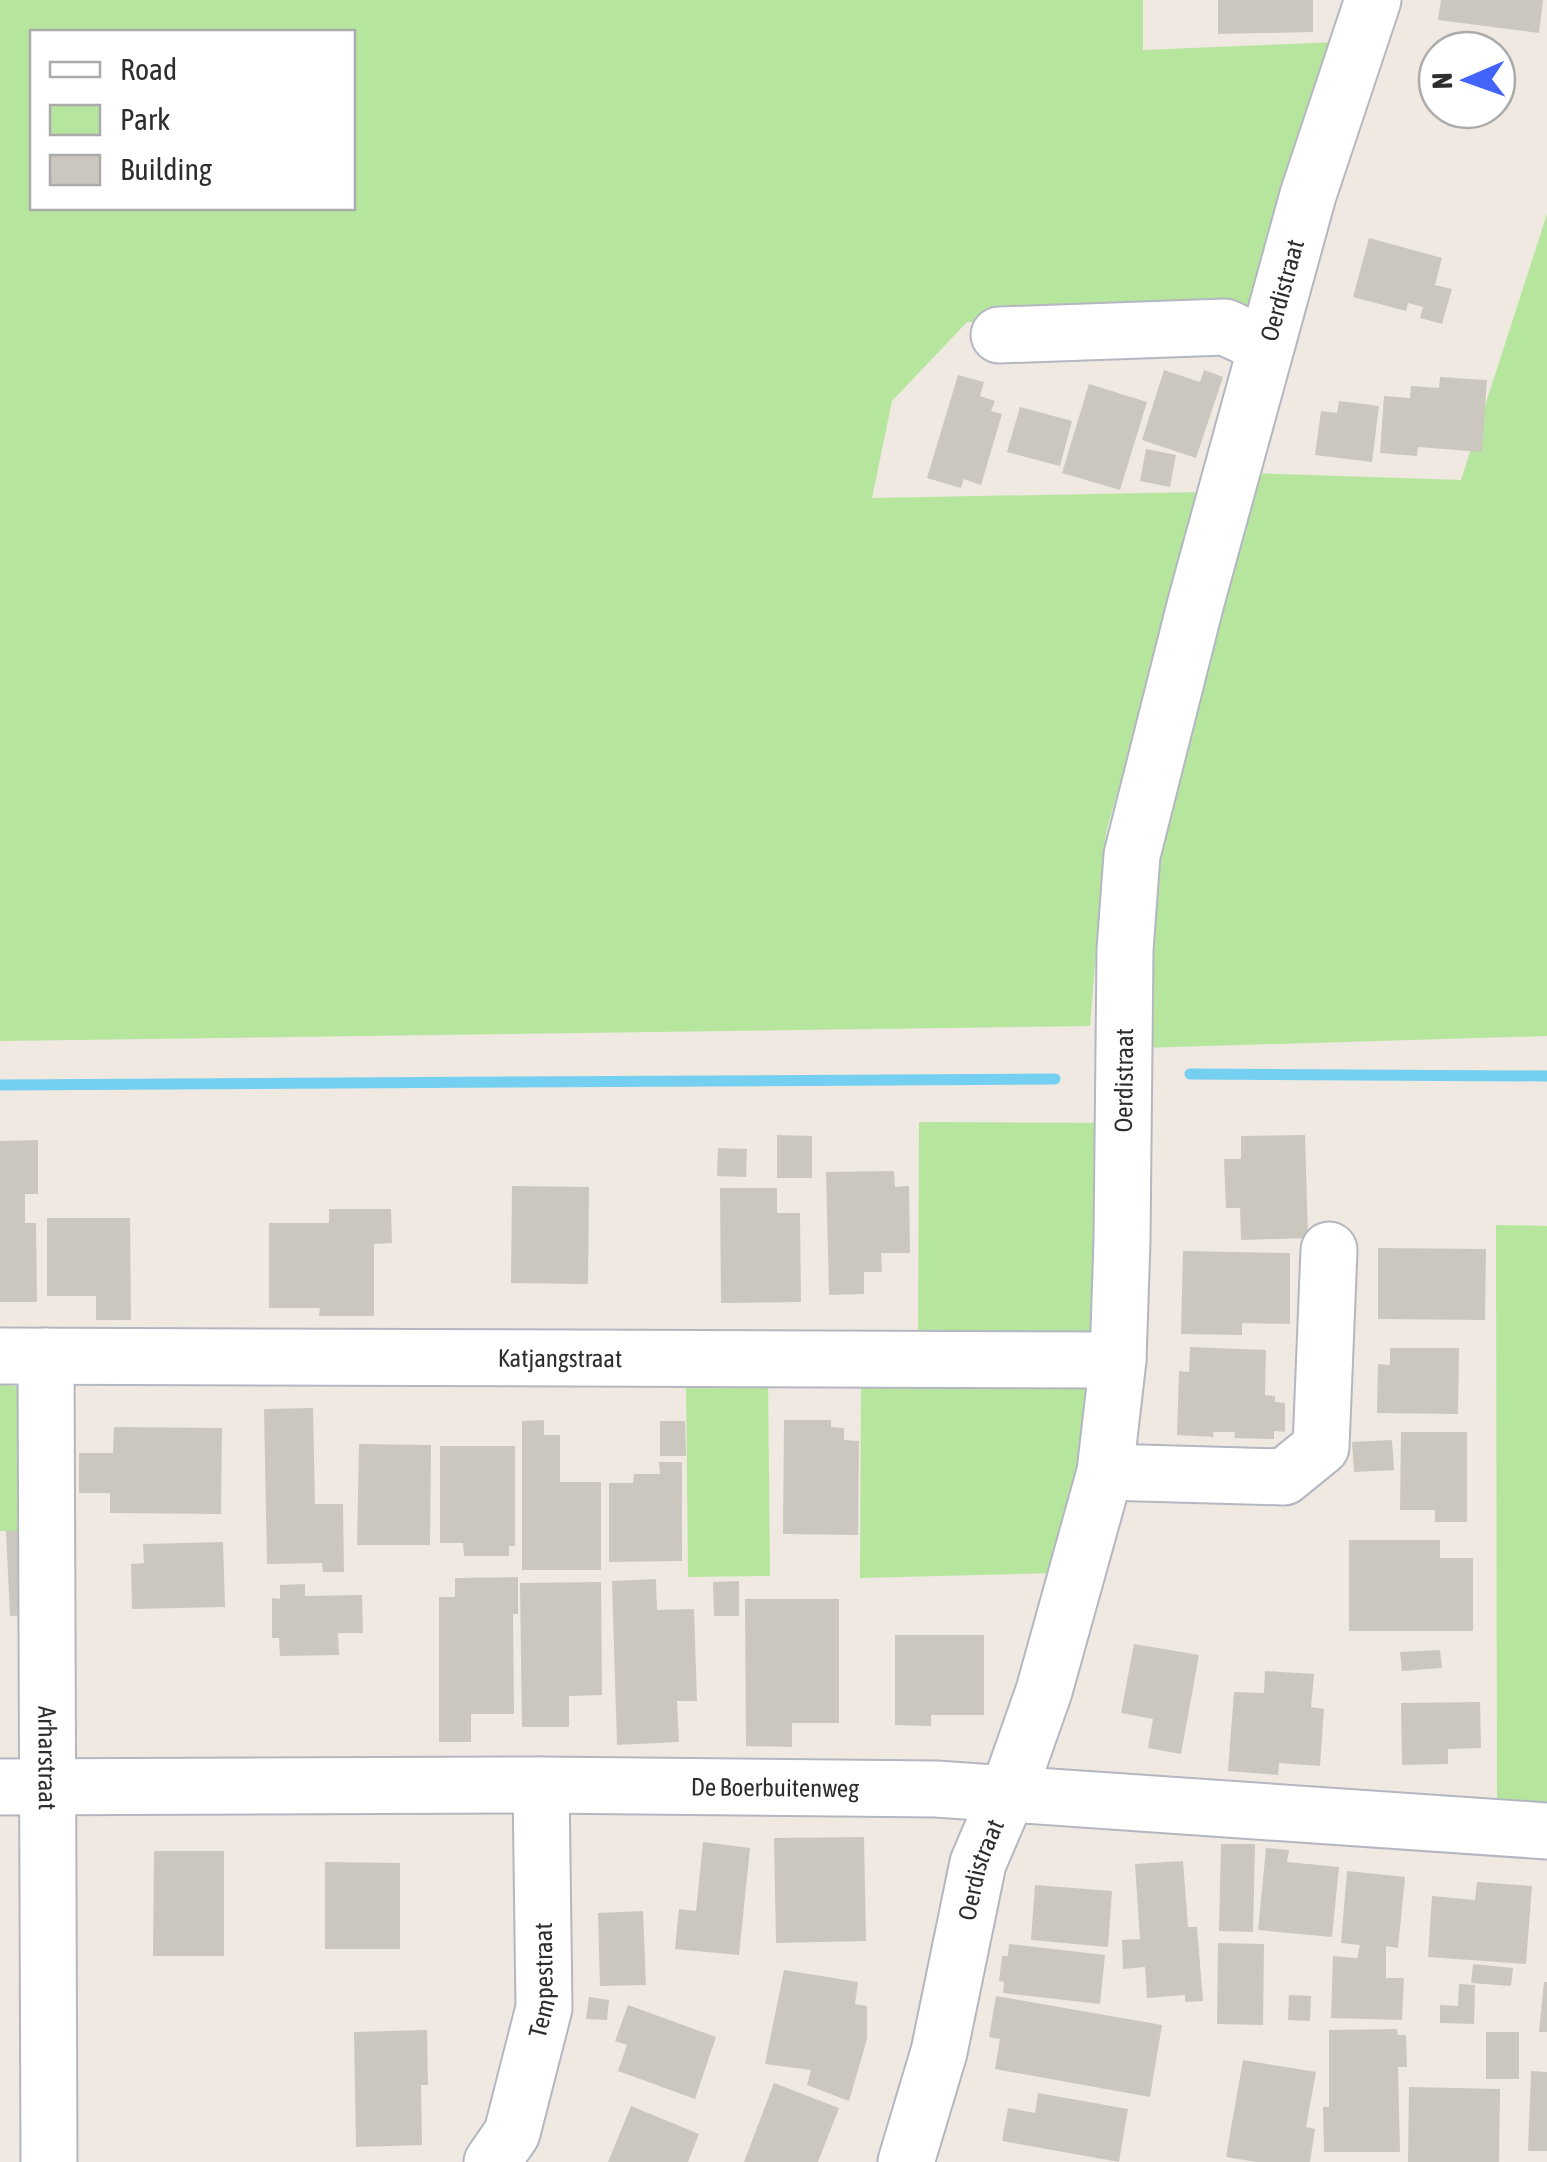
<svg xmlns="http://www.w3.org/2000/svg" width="1547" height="2162" font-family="'Asap Condensed',sans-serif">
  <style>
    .green { fill: #b6e59e; fill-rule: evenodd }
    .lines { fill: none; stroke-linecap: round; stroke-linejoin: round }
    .stream { stroke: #75cff0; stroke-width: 11 }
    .building { fill: #cbc7bf }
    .minor-casing { stroke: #b4b7c1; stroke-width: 59 }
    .minor { stroke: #fff; stroke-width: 55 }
    .labels { text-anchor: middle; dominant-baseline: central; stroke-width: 10; stroke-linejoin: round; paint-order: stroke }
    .street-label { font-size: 25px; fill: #2e2e2e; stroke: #fff }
  </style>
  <rect width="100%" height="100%" fill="#efe9e1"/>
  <g class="green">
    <path d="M 0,0 L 1143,0 L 1143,50 L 1340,42 L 1255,325 L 1230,318 L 967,322 L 892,401 L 872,498 L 1202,492 L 1106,833 L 1090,1026 L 0,1041 ZM 32,32 L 352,32 L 352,208 L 32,208 Z"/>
    <polygon points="1547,214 1547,1036 1139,1048 1141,923 1246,473 1461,480"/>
    <polygon points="919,1122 1110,1123 1095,1336 918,1346"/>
    <polygon points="1496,1225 1547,1226 1547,1805 1497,1801"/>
    <polygon points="768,1376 770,1576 688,1577 686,1377"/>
    <polygon points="861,1377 1088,1386 1100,1398 1061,1573 860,1578"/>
    <polygon points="0,1384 19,1387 36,1531 0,1531"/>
  </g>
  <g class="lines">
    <g class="stream">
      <polyline points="1190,1074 1547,1076"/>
      <polyline points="0,1085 1055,1079"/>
    </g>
  </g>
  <g class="building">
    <polygon points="1218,0 1313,0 1313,32 1218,34"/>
    <polygon points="1441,0 1543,0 1539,33 1438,20"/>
    <polygon points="1369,238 1442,258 1435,285 1452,289 1442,324 1420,318 1423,307 1408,303 1406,311 1353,297"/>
    <polygon points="1164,370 1200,382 1204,370 1223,377 1196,458 1142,440"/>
    <polygon points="958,375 984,382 980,396 995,401 991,411 1002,414 981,485 964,479 961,488 927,478"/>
    <polygon points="1440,377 1487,380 1482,452 1418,447 1417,456 1380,453 1384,396 1410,398 1411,386 1439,388"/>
    <polygon points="1089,384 1147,402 1120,490 1062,473"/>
    <polygon points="1339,401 1379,406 1372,462 1315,455 1321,411 1337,413"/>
    <polygon points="1020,407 1072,421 1060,466 1007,452"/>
    <polygon points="1146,449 1176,455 1170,487 1140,481"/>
    <polygon points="777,1135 812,1136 812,1178 777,1178"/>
    <polygon points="1305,1135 1308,1238 1241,1240 1240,1208 1226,1208 1224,1159 1241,1159 1241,1136"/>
    <polygon points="38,1140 38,1194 25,1194 25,1223 36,1223 37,1302 0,1302 0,1141"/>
    <polygon points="718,1148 747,1149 746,1177 717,1176"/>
    <polygon points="894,1171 895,1187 909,1186 910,1253 881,1253 882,1272 864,1272 864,1294 829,1295 826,1172"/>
    <polygon points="512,1186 589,1187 588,1284 511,1283"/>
    <polygon points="720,1188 777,1188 777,1213 800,1213 801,1302 721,1303"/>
    <polygon points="329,1209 391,1209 392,1243 374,1244 374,1316 319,1316 320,1308 269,1308 269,1223 329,1223"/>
    <polygon points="47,1218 130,1218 131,1320 96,1320 96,1296 47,1296"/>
    <polygon points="1378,1248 1486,1249 1485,1320 1378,1319"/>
    <polygon points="1183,1251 1290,1253 1290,1324 1242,1323 1242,1335 1181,1334"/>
    <polygon points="1190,1347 1266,1350 1265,1395 1275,1396 1275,1402 1285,1403 1285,1432 1274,1431 1274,1439 1234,1438 1235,1432 1213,1432 1214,1437 1177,1435 1179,1371 1189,1372"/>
    <polygon points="1390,1348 1459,1348 1458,1414 1377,1413 1378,1364 1390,1365"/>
    <polygon points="313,1408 315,1504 343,1504 344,1572 323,1572 322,1563 267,1564 264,1409"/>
    <polygon points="544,1420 544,1435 560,1435 560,1482 601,1482 601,1570 522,1570 522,1421"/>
    <polygon points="784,1420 831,1420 831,1427 844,1428 844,1440 859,1441 858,1535 783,1534"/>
    <polygon points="660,1421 685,1421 686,1456 660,1456"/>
    <polygon points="114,1427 222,1428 221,1514 110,1513 110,1493 79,1493 79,1453 113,1453"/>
    <polygon points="1401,1432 1467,1432 1467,1522 1435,1522 1435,1510 1400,1510"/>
    <polygon points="1392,1440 1394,1470 1354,1472 1352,1442"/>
    <polygon points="359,1444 431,1445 430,1545 357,1545"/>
    <polygon points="440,1446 515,1446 515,1546 509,1546 509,1556 464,1556 463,1543 440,1543"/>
    <polygon points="659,1462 682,1462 682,1561 609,1562 609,1483 633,1483 634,1474 660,1474"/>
    <polygon points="30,1530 33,1615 10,1616 6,1531"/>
    <polygon points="1349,1540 1440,1540 1440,1558 1473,1558 1473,1631 1349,1631"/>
    <polygon points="223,1542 225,1607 132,1609 131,1564 144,1563 143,1544"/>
    <polygon points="518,1577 518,1614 513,1614 514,1714 471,1714 471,1742 439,1742 439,1597 455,1597 455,1578"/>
    <polygon points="656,1579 657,1610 694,1609 697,1701 677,1701 679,1742 617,1745 612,1581"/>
    <polygon points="739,1581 739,1616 714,1616 713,1582"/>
    <polygon points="601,1582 602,1695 569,1696 569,1727 522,1727 520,1583"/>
    <polygon points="305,1584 305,1596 362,1595 363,1633 338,1633 339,1655 280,1656 279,1638 272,1638 272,1598 280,1599 280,1585"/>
    <polygon points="745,1599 839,1599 839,1723 792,1723 792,1747 746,1746"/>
    <polygon points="895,1635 984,1635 984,1715 931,1715 931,1726 895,1725"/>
    <polygon points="1134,1644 1199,1655 1181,1754 1148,1748 1153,1719 1121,1713"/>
    <polygon points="1440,1650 1442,1668 1402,1671 1400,1652"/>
    <polygon points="1265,1671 1314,1674 1311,1707 1324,1709 1320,1766 1279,1763 1278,1775 1228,1771 1234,1692 1264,1693"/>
    <polygon points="1480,1702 1481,1748 1448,1749 1448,1764 1402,1765 1401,1703"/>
    <polygon points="864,1837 866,1941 776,1943 774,1838"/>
    <polygon points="703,1842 750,1848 739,1955 675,1949 679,1909 696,1911"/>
    <polygon points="1221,1844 1255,1844 1253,1932 1219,1931"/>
    <polygon points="1266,1848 1289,1850 1287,1862 1339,1867 1332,1937 1258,1930"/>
    <polygon points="154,1851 224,1851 224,1956 153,1956"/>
    <polygon points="1183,1861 1188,1927 1197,1927 1203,2001 1185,2002 1185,1995 1147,1998 1145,1967 1123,1969 1122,1940 1140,1939 1135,1864"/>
    <polygon points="325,1862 400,1863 400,1949 325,1949"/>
    <polygon points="1347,1871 1405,1877 1398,1948 1386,1946 1386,1978 1404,1978 1402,2020 1331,2018 1333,1956 1357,1958 1360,1945 1341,1943"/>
    <polygon points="1477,1882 1532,1886 1526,1964 1428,1957 1432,1896 1475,1900"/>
    <polygon points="1035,1885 1112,1891 1108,1947 1031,1940"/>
    <polygon points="643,1911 646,1985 600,1986 598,1913"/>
    <polygon points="1218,1943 1264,1944 1263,2025 1217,2024"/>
    <polygon points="1009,1944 1105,1955 1100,2004 1003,1993 1004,1982 999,1981 1002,1956 1008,1956"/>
    <polygon points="1473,1964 1513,1968 1511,1986 1471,1983"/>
    <polygon points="784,1970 858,1982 855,2004 867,2006 867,2039 849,2101 807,2085 811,2070 765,2064"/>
    <polygon points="1544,1982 1547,1982 1547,2032 1539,2032"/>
    <polygon points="1459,1984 1475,1985 1474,2024 1440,2023 1440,2005 1458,2006"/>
    <polygon points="1289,1995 1311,1996 1310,2021 1288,2020"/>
    <polygon points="996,1996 1162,2025 1150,2097 995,2069 1000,2039 989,2037"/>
    <polygon points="589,1997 609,2000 607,2020 586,2019"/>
    <polygon points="628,2005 716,2037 695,2099 618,2071 627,2045 615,2041"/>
    <polygon points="1397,2029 1398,2035 1406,2035 1407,2067 1398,2067 1400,2152 1324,2152 1323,2107 1329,2107 1329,2030"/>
    <polygon points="427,2030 428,2085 421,2085 422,2145 356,2147 354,2032"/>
    <rect x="1486" y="2032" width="33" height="47"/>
    <polygon points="1243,2060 1316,2072 1306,2127 1315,2129 1310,2162 1256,2162 1226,2157"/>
    <polygon points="1531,2071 1547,2072 1547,2151 1528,2151"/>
    <polygon points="774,2083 839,2108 818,2162 744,2162"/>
    <polygon points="1409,2087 1500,2089 1499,2162 1408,2162"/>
    <polygon points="1038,2093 1128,2109 1119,2162 1002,2141 1008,2108 1035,2113"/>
    <polygon points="631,2106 699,2134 688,2162 608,2162"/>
  </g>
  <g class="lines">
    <g class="minor-casing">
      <g id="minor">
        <polyline points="999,335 1225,327 1266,346"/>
        <path id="s1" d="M 0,1356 L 1118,1360"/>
        <path id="s2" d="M 46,1356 L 49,2162"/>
        <polyline points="1105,1472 1284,1477 1321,1447 1329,1250"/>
        <path id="s3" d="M 0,1787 L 541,1785 L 936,1789 L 1547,1831"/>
        <path id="s4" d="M 492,2162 L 512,2133 L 544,2008 L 541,1785"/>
        <path id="s5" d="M 906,2162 L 939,2052 L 978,1863 L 1008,1793 L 1044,1691 L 1105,1472 L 1118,1360 L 1122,1241 L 1125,950 L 1132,855 L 1196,602 L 1308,195 L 1373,0"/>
      </g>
    </g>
    <use href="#minor" class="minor"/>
  </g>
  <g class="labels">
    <g class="street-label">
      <text stroke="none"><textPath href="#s5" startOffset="1922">Oerdistraat</textPath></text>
      <text stroke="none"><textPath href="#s5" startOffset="1112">Oerdistraat</textPath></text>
      <text stroke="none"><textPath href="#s1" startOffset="560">Katjangstraat</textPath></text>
      <text stroke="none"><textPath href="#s2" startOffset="402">Arharstraat</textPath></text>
      <text stroke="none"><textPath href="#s3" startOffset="775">De Boerbuitenweg</textPath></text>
      <text stroke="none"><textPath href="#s5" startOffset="302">Oerdistraat</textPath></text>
      <text stroke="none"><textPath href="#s4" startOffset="192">Tempestraat</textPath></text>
    </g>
  </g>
  <rect x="30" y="30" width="325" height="180" fill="#ffffff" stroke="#ababab" stroke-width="2.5"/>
  <rect x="50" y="62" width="50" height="15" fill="#ffffff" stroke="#ababab" stroke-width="2.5"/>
  <text x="120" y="80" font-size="30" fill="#2e2e2e">Road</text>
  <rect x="50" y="105" width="50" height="30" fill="#b6e59e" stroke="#ababab" stroke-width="2.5"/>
  <text x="120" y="130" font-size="30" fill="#2e2e2e">Park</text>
  <rect x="50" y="155" width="50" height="30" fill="#cbc7bf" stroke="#ababab" stroke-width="2.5"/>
  <text x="120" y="180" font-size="30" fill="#2e2e2e">Building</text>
  <g transform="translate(1467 80) rotate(268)"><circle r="48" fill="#ffffff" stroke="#ababab" stroke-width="2.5"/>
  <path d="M0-8L18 38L0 25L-18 38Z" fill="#4264fb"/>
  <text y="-15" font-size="28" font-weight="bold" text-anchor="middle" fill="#2e2e2e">N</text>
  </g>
</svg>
